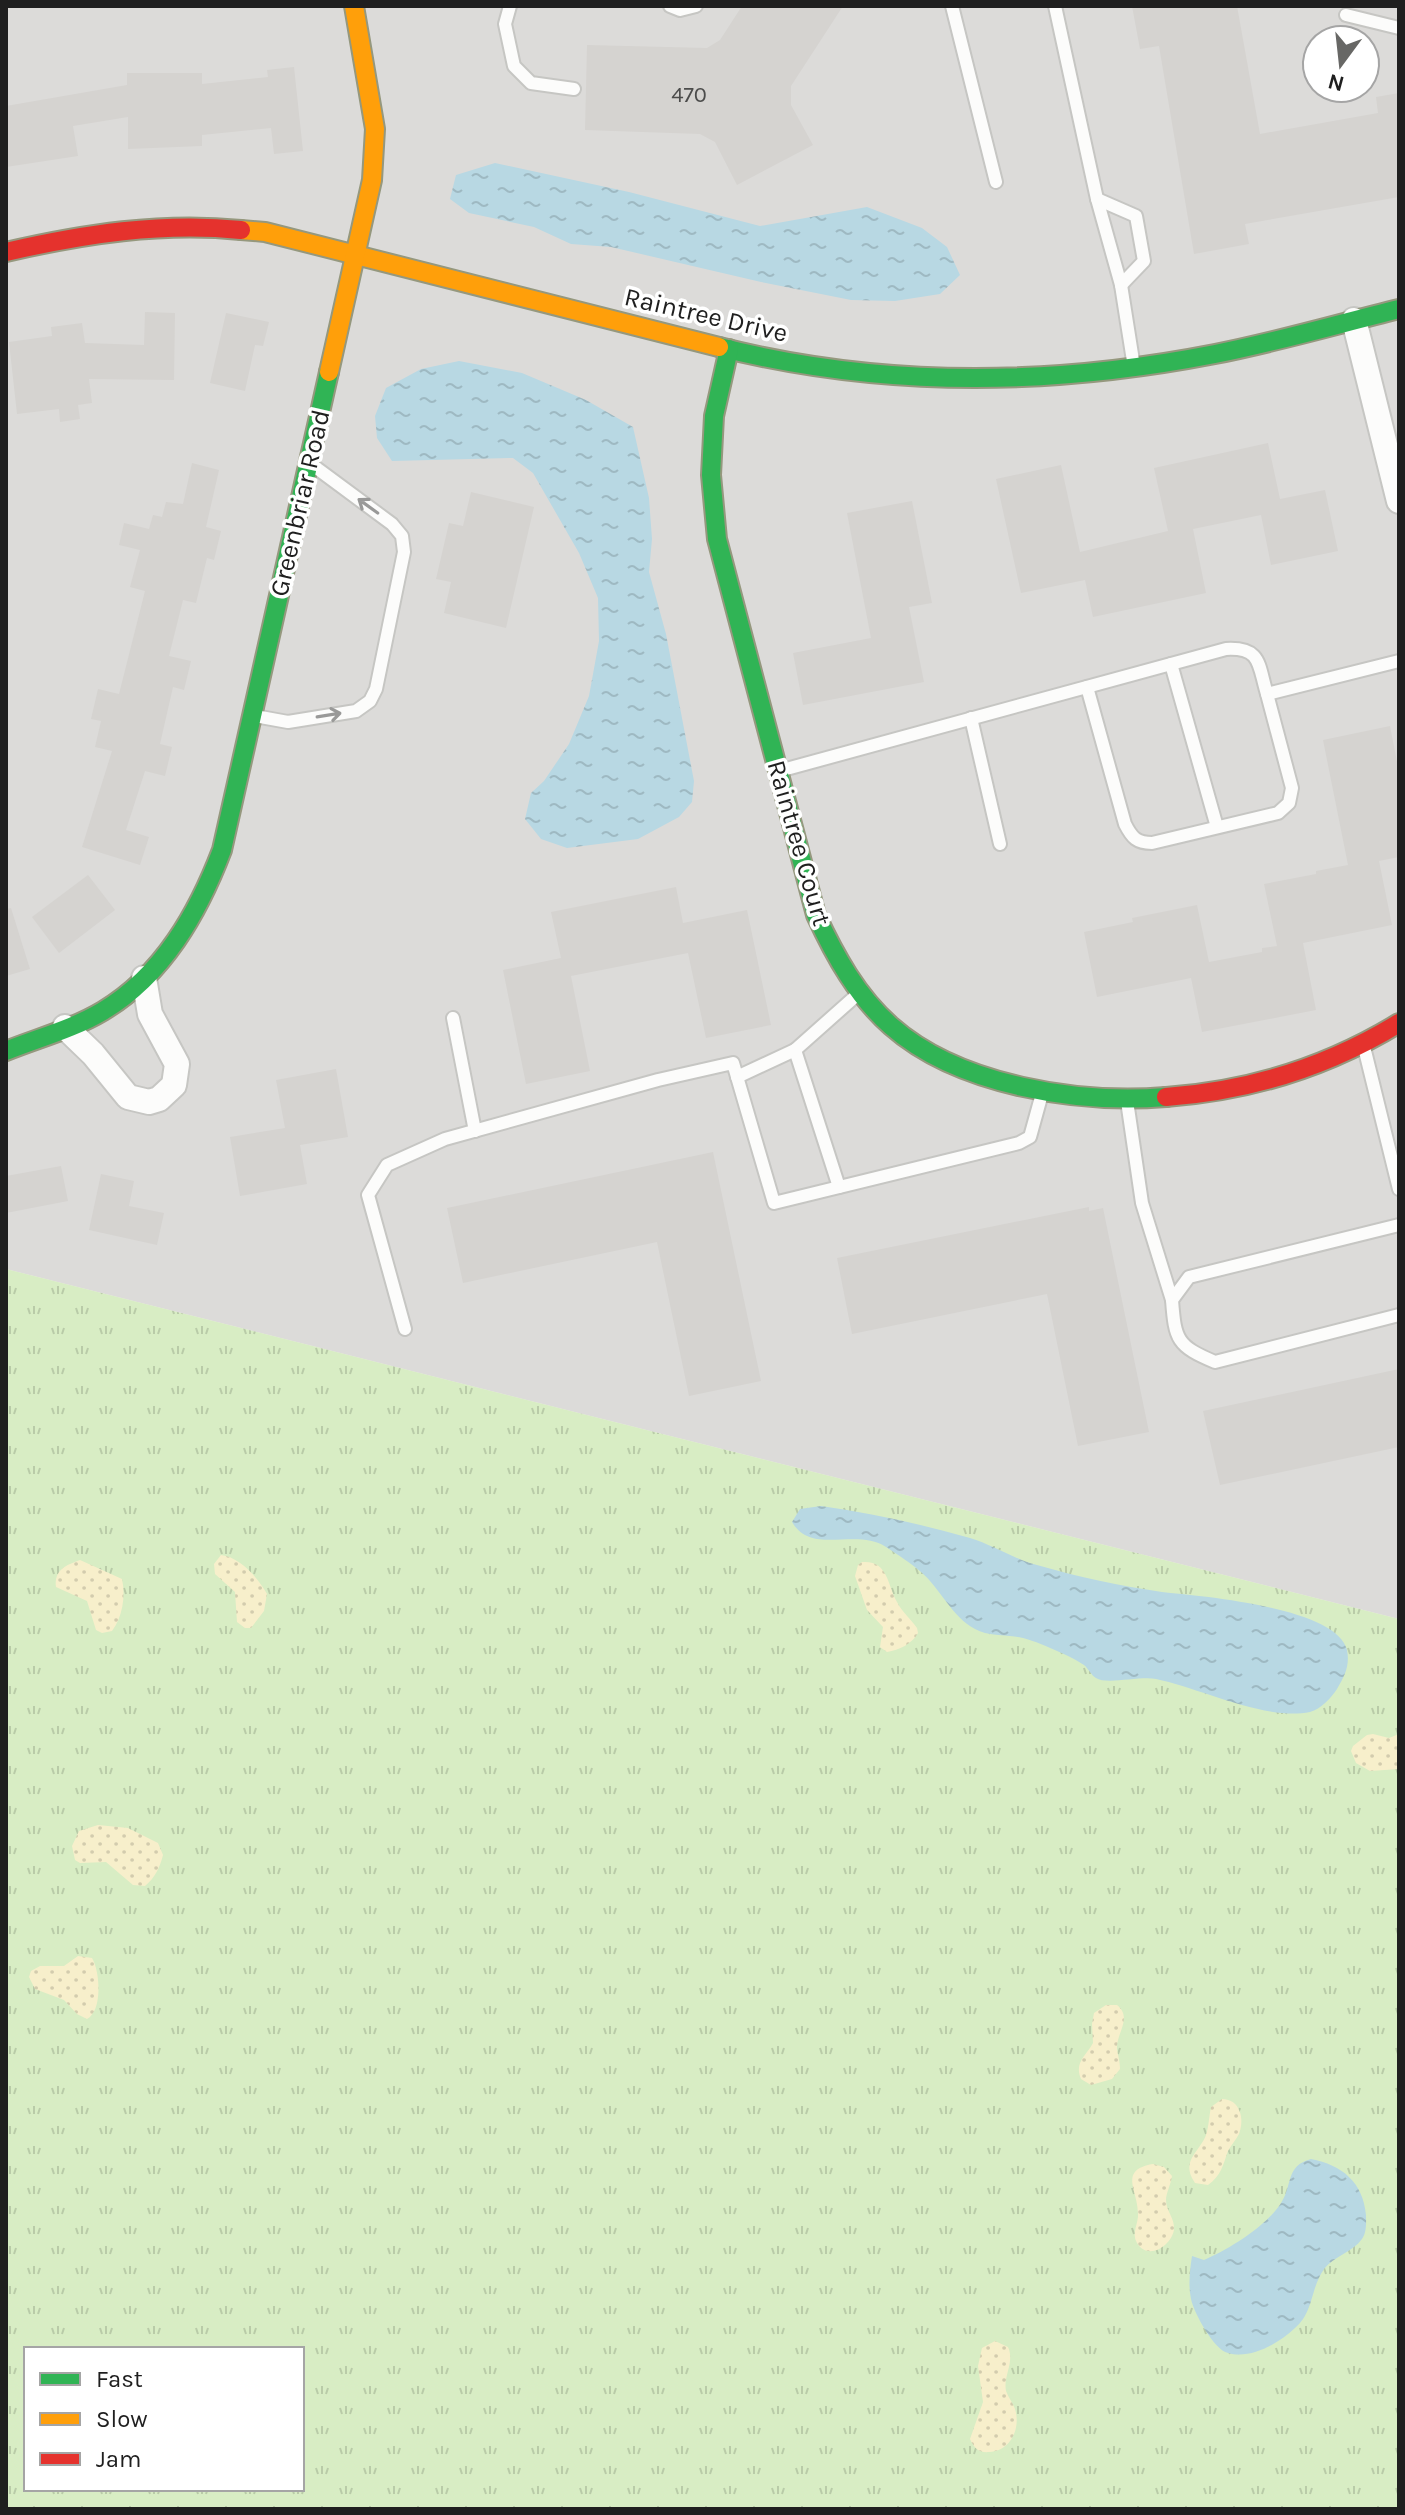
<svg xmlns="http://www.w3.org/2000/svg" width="1405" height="2515" font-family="Karla,sans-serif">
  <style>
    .residential { fill: #dcdbd9; fill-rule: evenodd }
    .grass { fill: url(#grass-tufts); fill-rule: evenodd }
    .sand { fill: url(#sand-dots) }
    .water { fill: url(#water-ripples) }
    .building { fill: #d5d3d0 }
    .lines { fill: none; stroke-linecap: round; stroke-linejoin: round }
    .lane-casing { stroke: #c6c6c3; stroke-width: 16 }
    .street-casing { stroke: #c6c6c3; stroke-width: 28 }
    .fast-casing { stroke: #95987e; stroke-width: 22 }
    .slow-casing { stroke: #95987e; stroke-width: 22 }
    .jam-casing { stroke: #95987e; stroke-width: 22 }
    .lane { stroke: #fcfcfb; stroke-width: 12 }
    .street { stroke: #fcfcfb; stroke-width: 24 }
    .fast { stroke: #30b455; stroke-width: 18 }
    .slow { stroke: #ff9f0a; stroke-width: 18 }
    .jam { stroke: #e5322d; stroke-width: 18 }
    .oneway { stroke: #999998 }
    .labels { text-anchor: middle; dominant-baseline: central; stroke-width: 7; stroke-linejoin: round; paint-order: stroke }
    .number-label { font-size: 22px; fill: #4c4c4b }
    .street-label { font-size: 26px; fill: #1f1f1f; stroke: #fff }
  </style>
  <defs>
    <pattern id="grass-tufts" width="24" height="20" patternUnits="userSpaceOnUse" patternTransform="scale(2)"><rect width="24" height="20" fill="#d8edc4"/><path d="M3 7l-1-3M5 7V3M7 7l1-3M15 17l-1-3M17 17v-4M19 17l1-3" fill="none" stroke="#b9cba8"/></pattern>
    <pattern id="sand-dots" width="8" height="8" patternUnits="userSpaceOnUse" patternTransform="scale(2)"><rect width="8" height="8" fill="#f7efcb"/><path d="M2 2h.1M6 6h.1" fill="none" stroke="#d3ccae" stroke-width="1.8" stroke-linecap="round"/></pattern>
    <pattern id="water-ripples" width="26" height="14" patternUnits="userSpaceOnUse" patternTransform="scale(2)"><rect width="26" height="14" fill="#b8d8e3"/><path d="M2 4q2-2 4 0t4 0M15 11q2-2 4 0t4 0" fill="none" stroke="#9eb9c2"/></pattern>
  </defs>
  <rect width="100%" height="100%" fill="#edece7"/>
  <path class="residential" d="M 6,6 L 1399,6 L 1399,1619 L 6,1269 ZM 1317,40 L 1365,40 L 1365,88 L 1317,88 Z"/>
  <path class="grass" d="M 6,1269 L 1399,1619 L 1399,2509 L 6,2509 ZM 26,2349 L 302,2349 L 302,2489 L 26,2489 Z"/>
  <g class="sand">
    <path d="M 221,1555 C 240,1557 258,1578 267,1594 L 264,1611 L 251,1628 L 245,1628 L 237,1622 L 235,1592 L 215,1574 L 214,1564 Z"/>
    <path d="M 80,1560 L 122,1579 C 126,1597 122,1618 112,1631 L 102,1633 L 96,1630 L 87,1601 L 56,1587 C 54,1570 66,1565 80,1560 Z"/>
    <path d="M 862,1562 C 888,1560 887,1584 897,1602 C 901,1611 911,1619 917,1628 L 918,1633 C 912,1644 899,1650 887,1652 L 880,1647 L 883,1627 L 867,1610 L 855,1576 L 858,1565 Z"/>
    <polygon points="1373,1734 1389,1738 1399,1734 1399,1769 1370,1771 1356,1763 1351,1751 1353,1746 1367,1735"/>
    <path d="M 98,1825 L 128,1828 L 158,1843 L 163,1855 C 160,1867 155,1878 145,1886 L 133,1885 L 106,1862 L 80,1863 L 75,1860 L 72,1846 L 79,1831 Z"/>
    <path d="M 78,1956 L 92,1958 C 100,1971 103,2011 87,2019 L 77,2014 L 64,2000 L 35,1989 L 29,1977 L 31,1971 L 40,1966 L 64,1966 Z"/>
    <path d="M 1106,2005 L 1117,2005 C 1133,2018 1116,2033 1117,2049 C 1118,2056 1120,2061 1120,2069 L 1112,2079 L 1091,2085 L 1081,2079 C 1074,2062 1086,2056 1093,2043 L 1092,2024 L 1094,2013 Z"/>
    <path d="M 1222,2099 C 1240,2099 1245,2119 1239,2134 C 1236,2140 1231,2145 1228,2151 C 1223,2165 1221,2176 1208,2185 L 1195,2183 L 1192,2178 C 1183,2159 1200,2151 1206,2135 C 1209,2126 1209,2116 1211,2107 Z"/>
    <path d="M 1153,2164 L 1164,2167 L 1172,2176 C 1171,2184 1166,2193 1166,2200 C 1166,2211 1175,2218 1174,2230 C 1171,2246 1148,2261 1137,2243 C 1131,2233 1139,2223 1138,2213 C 1138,2190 1118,2170 1153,2164 Z"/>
    <path d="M 995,2341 L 1008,2347 C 1015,2362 1003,2376 1006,2391 C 1008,2397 1013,2403 1015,2409 C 1021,2428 1011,2451 989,2452 C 979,2453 974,2448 970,2439 L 983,2402 L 978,2366 L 982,2348 Z"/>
  </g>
  <g class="water">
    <polygon points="495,163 629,192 760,226 867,207 922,228 947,247 960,275 940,294 895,301 851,300 761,282 611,247 571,244 534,227 469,213 450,199 456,175"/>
    <polygon points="459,361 522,373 586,400 633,427 649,498 652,539 649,572 666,634 694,781 692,802 679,817 638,839 567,848 541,839 525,819 531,793 544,781 569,744 589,696 599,641 598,598 579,553 533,473 513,458 392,461 377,438 375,416 386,388 421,369"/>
    <path d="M 821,1506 C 871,1513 921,1524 970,1538 C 993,1545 1014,1559 1037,1565 C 1078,1577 1121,1586 1162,1592 C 1200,1596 1337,1607 1347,1650 C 1350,1665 1345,1676 1337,1689 C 1331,1698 1321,1709 1310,1712 C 1265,1721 1200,1688 1156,1679 C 1140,1676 1106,1685 1096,1678 C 1091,1675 1088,1668 1084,1665 C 1073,1657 1036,1641 1023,1638 C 1007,1634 989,1637 975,1629 C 952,1617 940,1588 921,1572 C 911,1563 898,1555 886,1547 C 856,1527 812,1556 792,1522 L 800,1509 Z"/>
    <path d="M 1311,2159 C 1342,2165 1363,2182 1366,2215 C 1366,2222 1367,2232 1362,2239 C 1353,2252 1334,2256 1324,2269 C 1310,2289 1314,2312 1295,2328 C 1279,2343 1251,2360 1228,2353 C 1214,2350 1194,2313 1191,2299 C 1188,2285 1190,2269 1192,2256 L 1204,2260 C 1228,2250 1267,2226 1281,2203 C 1293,2185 1285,2166 1311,2159 Z"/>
  </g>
  <g class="building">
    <polygon points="742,6 843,6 791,86 791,105 813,145 737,185 715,142 700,134 585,130 587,45 707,48 720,40"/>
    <polygon points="1132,6 1237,6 1260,134 1378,113 1376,97 1399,93 1399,197 1245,224 1249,244 1194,254 1159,46 1140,49"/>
    <polygon points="294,67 303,151 274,154 271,128 202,135 202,146 128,149 128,117 73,126 78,156 6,167 6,106 127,85 127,73 202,73 202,84 268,77 267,70"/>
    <polygon points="145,312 175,313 174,380 89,379 92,403 78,405 80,419 60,422 59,409 17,414 9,342 52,336 51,327 82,323 85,343 144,345"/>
    <polygon points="226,313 269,322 263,346 255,345 245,391 210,383"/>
    <polygon points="1268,443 1280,499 1325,490 1338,551 1271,565 1261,515 1193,529 1206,593 1093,617 1085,580 1021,593 996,479 1061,465 1080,552 1168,531 1154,468"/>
    <polygon points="192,463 219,470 206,527 221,531 214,560 207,558 196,603 183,600 169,656 191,661 184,690 173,687 160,744 172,747 165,776 145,771 126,830 149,837 140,865 82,847 112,751 95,747 101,721 91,719 98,689 119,694 145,591 130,587 140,550 119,545 124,523 149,529 153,515 162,517 166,502 183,504"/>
    <polygon points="471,492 534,507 506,628 444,613 451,582 436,579 449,523 463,526"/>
    <polygon points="912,501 932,603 909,607 924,682 803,705 793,653 871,638 847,513"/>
    <polygon points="1390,726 1399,772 1399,857 1379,861 1392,925 1303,943 1316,1010 1202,1032 1191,978 1097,997 1084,932 1133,922 1132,918 1197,905 1209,962 1262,952 1262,948 1277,946 1264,884 1316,874 1316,871 1348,865 1323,740"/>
    <polygon points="88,875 115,910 59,953 32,917"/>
    <polygon points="676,887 683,923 747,910 771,1025 706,1038 688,953 571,976 590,1071 526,1084 503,970 561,958 551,912"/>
    <polygon points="11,908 30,969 6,976 6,909"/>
    <polygon points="336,1069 348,1137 300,1145 307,1184 240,1196 230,1137 285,1128 276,1080"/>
    <polygon points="713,1152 761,1381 689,1396 657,1242 463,1283 447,1208"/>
    <polygon points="61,1166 68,1201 6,1213 6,1176"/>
    <polygon points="101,1174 134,1181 129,1206 164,1213 157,1245 89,1230"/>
    <polygon points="1089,1207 1089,1211 1103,1208 1149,1432 1078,1446 1047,1294 852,1334 837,1258"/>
    <polygon points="1399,1369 1399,1447 1220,1485 1203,1411"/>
  </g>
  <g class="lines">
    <g class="lane-casing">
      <g id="lane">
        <polyline points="510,6 505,24 514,66 531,83 574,89"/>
        <polyline points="670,6 680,10 696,6"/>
        <polyline points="952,6 996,182"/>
        <polyline points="1055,6 1097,199 1121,285 1134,367"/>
        <polyline points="1346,15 1399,28"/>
        <polyline points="1097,199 1136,216 1144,261 1121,285"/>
        <polyline points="1171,664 1217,827"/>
        <path d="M 1087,687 L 1125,824 C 1132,838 1137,843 1152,843 L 1278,813 L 1289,803 L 1292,788 L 1267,694"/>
        <polyline points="255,716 288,722 356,711 370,701 376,689 404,552 402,536 392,524 311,464"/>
        <polyline points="971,718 1000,844"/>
        <path d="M 779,771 L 1226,649 C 1262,647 1258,665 1267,694 L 1399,661"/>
        <polyline points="453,1018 475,1131"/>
        <polyline points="1364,1047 1399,1189"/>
        <polyline points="795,1050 858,994"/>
        <polyline points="737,1077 795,1050 839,1187"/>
        <polyline points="1127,1101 1142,1203 1172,1300"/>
        <path d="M 1399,1225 L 1189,1277 L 1172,1300 C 1175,1340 1177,1346 1215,1362 L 1399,1315"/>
        <polyline points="405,1329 368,1195 387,1165 445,1139 658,1080 733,1063 774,1203 1019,1143 1030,1137 1043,1090"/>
      </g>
    </g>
    <g class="street-casing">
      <g id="street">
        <polyline points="1354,320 1399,501"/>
        <polyline points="65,1027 93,1054 128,1097 149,1102 159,1099 174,1085 177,1064 150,1014 144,978"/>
      </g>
    </g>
    <g class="fast-casing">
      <g id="fast">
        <path d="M 719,347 C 882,388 1051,386 1215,354 C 1277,342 1338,324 1399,309"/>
        <path d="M 729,349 L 714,416 L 711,475 L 717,539 L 816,915 C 835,956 857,996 891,1026 C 959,1086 1079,1104 1166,1097"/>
        <path d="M 6,1051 C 38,1038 73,1029 103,1011 C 163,975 198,913 222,850 L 329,372"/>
      </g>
    </g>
    <g class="slow-casing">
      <g id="slow">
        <polyline points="241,230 265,232 719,347"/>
        <polyline points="329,372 372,180 375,129 354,6"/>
      </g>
    </g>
    <g class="jam-casing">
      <g id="jam">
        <path d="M 6,252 C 84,234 161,222 241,230"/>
        <path d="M 1166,1097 C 1250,1091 1327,1067 1399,1023"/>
      </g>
    </g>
    <use href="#lane" class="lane"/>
    <use href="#street" class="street"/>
    <use href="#fast" class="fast"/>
    <use href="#slow" class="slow"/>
    <use href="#jam" class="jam"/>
  </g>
  <defs><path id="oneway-shaft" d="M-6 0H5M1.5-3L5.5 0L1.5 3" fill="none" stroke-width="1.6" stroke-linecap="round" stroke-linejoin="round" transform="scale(2)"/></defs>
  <g class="oneway">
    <use href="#oneway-shaft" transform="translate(368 506) rotate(-144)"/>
    <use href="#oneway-shaft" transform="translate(329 715) rotate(-9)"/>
  </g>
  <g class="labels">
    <g class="number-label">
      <text x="689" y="95">470</text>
    </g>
    <g class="street-label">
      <text transform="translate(706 315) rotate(13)">Raintree Drive</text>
      <text transform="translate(300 503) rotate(-77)">Greenbriar Road</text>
      <text transform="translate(799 843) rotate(74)">Raintree Court</text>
    </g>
  </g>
  <rect width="1405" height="2515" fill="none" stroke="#1f1f1f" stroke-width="16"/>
  <rect x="24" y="2347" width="280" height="144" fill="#ffffff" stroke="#a5a5a5" stroke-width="2"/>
  <rect x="40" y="2373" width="40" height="12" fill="#30b455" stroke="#a5a5a5" stroke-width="2"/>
  <text x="96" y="2387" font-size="24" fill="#1f1f1f">Fast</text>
  <rect x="40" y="2413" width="40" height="12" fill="#ff9f0a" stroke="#a5a5a5" stroke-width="2"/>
  <text x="96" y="2427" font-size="24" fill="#1f1f1f">Slow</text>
  <rect x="40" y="2453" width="40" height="12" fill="#e5322d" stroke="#a5a5a5" stroke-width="2"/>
  <text x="96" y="2467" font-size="24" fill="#1f1f1f">Jam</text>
  <g transform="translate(1341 64) rotate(195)"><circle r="38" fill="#ffffff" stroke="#a5a5a5" stroke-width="2"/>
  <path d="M0-6L14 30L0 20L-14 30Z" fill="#676765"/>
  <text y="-12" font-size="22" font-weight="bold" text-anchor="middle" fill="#1f1f1f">N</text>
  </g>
</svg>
